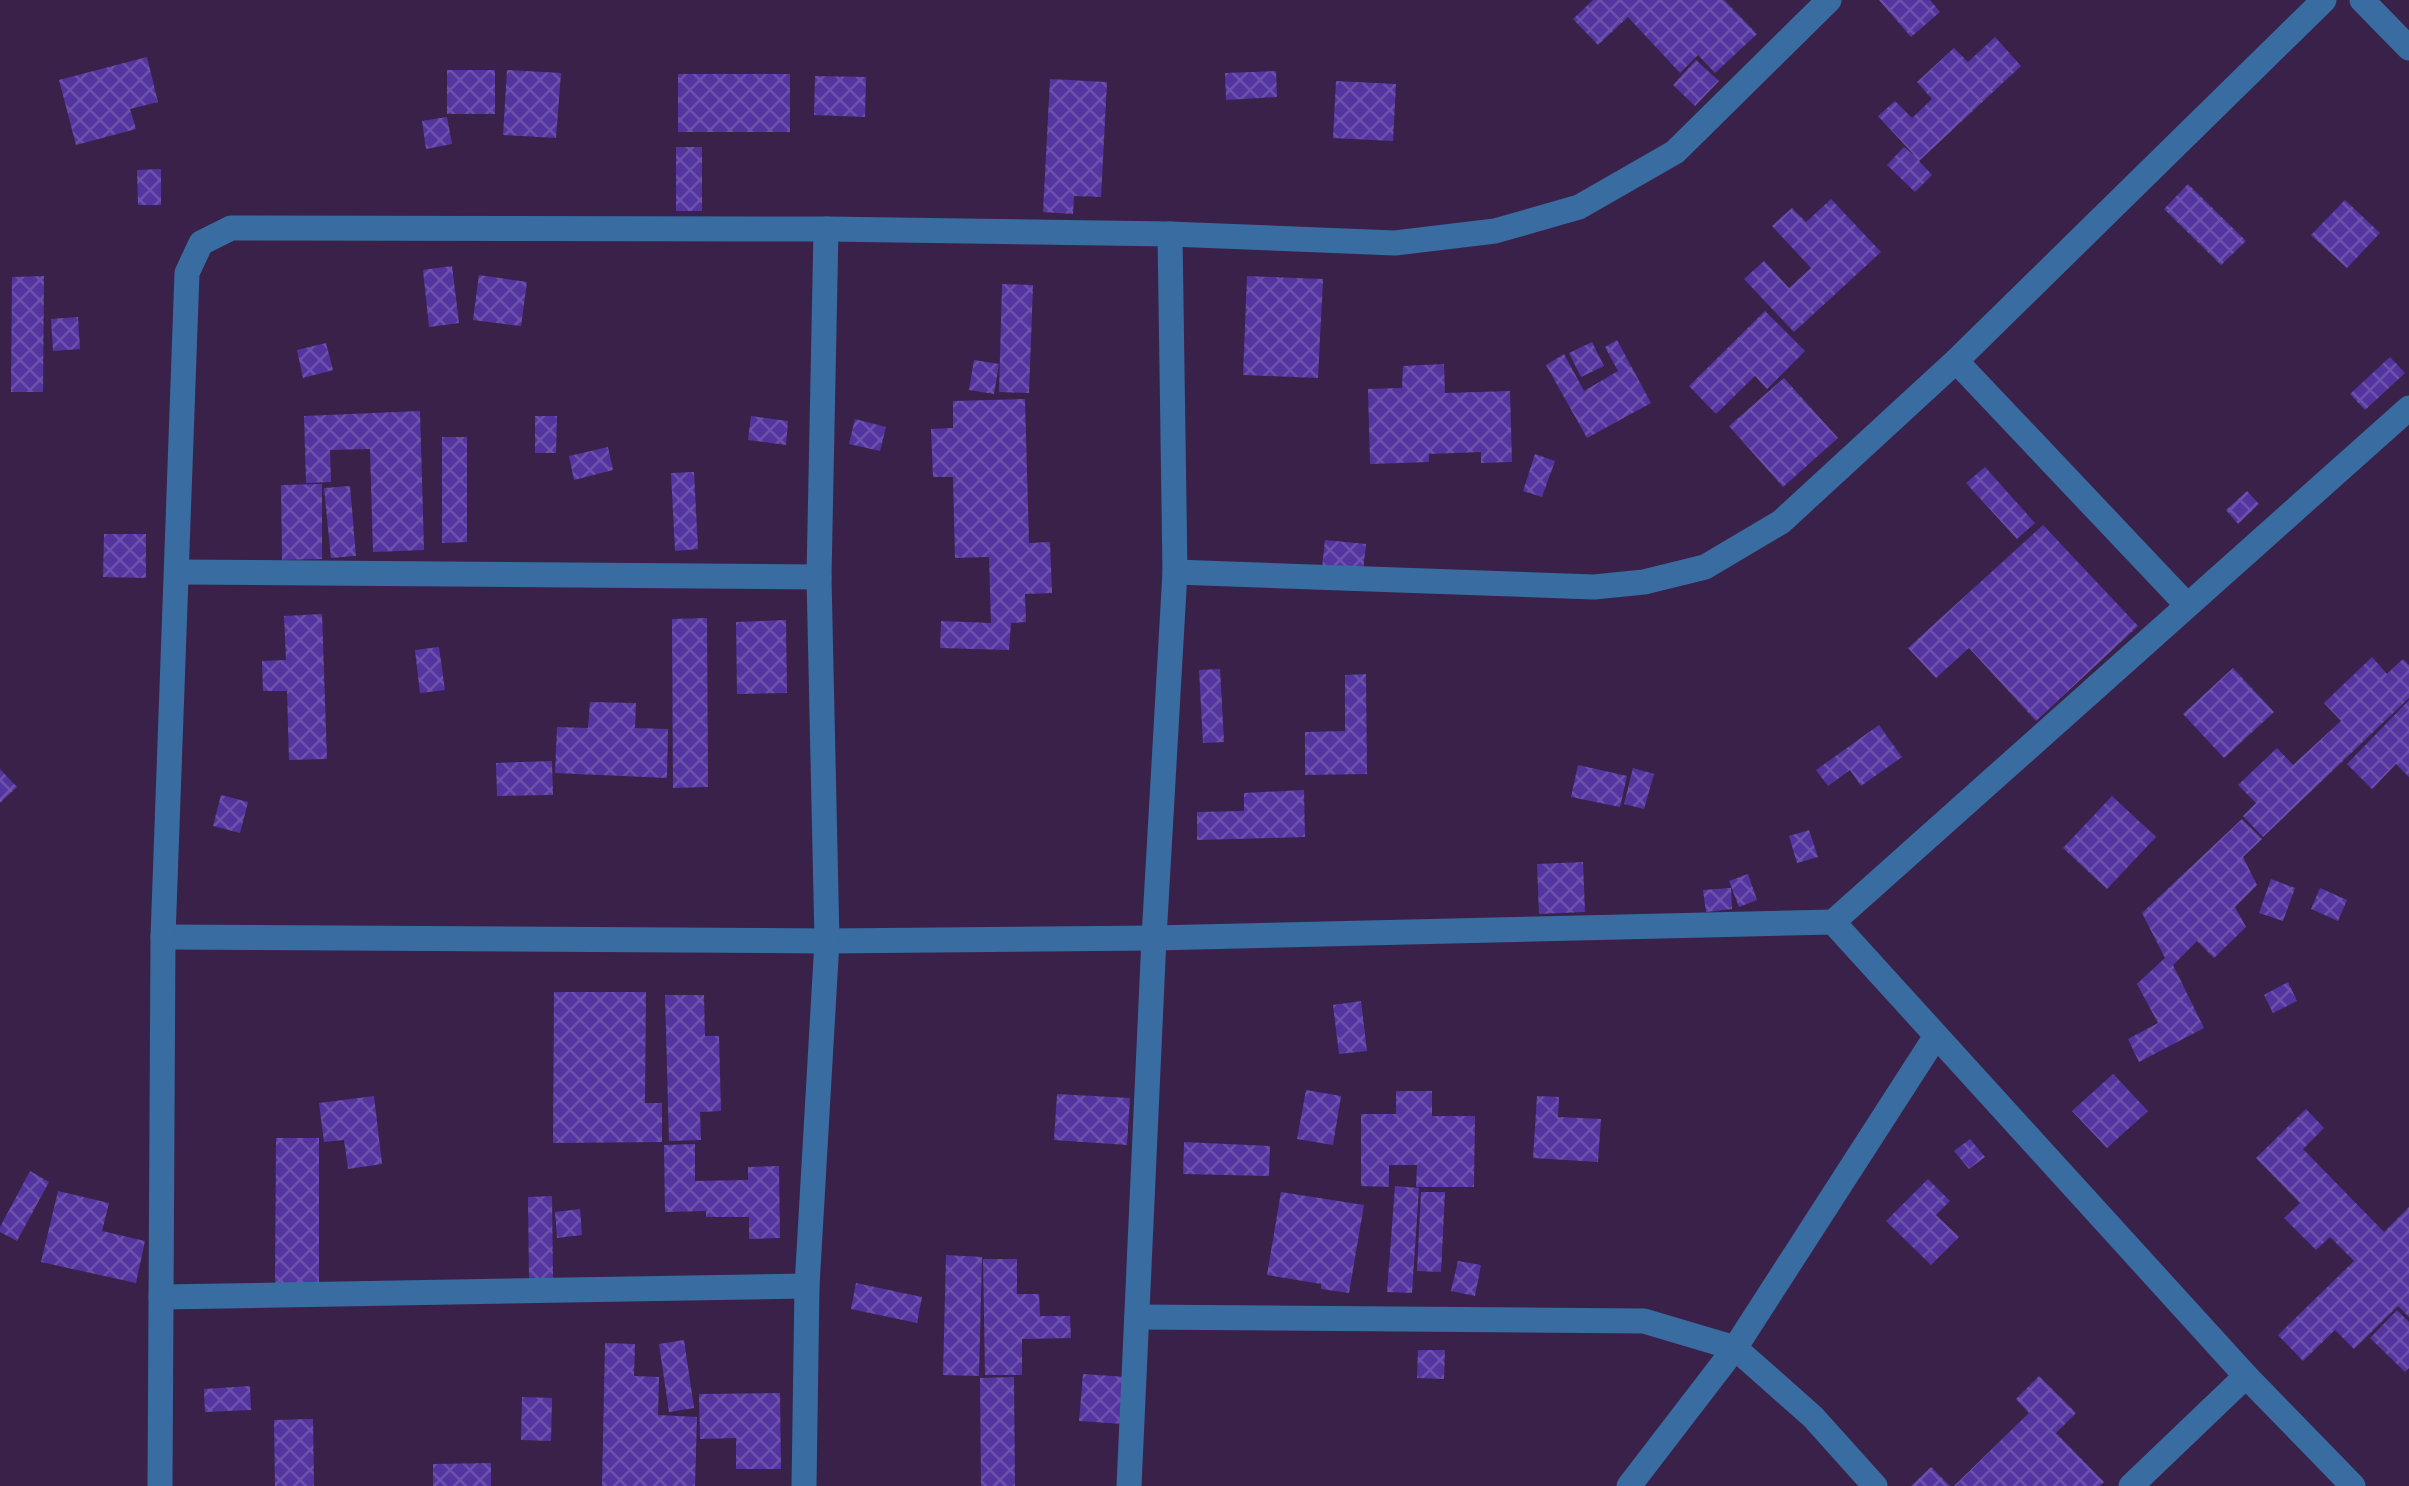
<svg xmlns="http://www.w3.org/2000/svg" width="2409" height="1486" font-family="'Golos Text',sans-serif">
  <style>
    .building { fill: url(#building-cross-hatch) }
    .lines { fill: none; stroke-linecap: round; stroke-linejoin: round }
    .street { stroke: #396ca0; stroke-width: 25 }
  </style>
  <defs>
    <pattern id="building-cross-hatch" width="8" height="8" patternUnits="userSpaceOnUse" patternTransform="scale(2.5)"><rect width="8" height="8" fill="#54359f"/><path d="M0 0l8 8M0 8l8-8" fill="none" stroke="#6d52ad"/></pattern>
  </defs>
  <rect width="100%" height="100%" fill="#3a214a"/>
  <g class="building">
    <polygon points="1593,0 1724,0 1757,34 1715,73 1698,55 1680,73 1628,17 1598,45 1573,19"/>
    <polygon points="1879,0 1930,0 1940,12 1911,37"/>
    <polygon points="1995,37 2021,66 1919,161 1932,175 1915,192 1887,165 1904,147 1915,156 1878,116 1895,101 1912,118 1932,99 1917,82 1954,48 1968,62"/>
    <polygon points="147,57 158,102 130,109 136,129 76,145 59,80"/>
    <polygon points="1696,60 1719,81 1695,106 1673,85"/>
    <rect x="447" y="70" width="48" height="44"/>
    <polygon points="507,70 561,73 556,138 503,135"/>
    <polygon points="1276,71 1277,97 1226,100 1225,73"/>
    <rect x="678" y="74" width="112" height="58"/>
    <polygon points="815,76 866,77 865,117 814,115"/>
    <polygon points="1050,79 1107,82 1101,197 1074,196 1073,214 1043,212"/>
    <polygon points="1336,81 1396,84 1393,141 1333,138"/>
    <polygon points="447,117 452,144 426,149 422,121"/>
    <rect x="676" y="147" width="26" height="64"/>
    <polygon points="161,169 161,205 138,205 137,170"/>
    <polygon points="2188,184 2246,241 2221,265 2164,209"/>
    <polygon points="1831,199 1881,252 1794,332 1744,279 1764,261 1789,288 1811,268 1772,226 1792,208 1806,222"/>
    <polygon points="2345,200 2380,233 2347,268 2311,235"/>
    <polygon points="452,266 459,323 429,327 423,270"/>
    <polygon points="479,275 527,282 521,326 473,320"/>
    <polygon points="44,276 43,392 11,392 12,277"/>
    <polygon points="1247,276 1323,279 1318,378 1243,375"/>
    <polygon points="1002,284 1033,285 1029,393 999,392"/>
    <polygon points="1765,311 1805,351 1767,389 1755,376 1716,414 1689,386"/>
    <polygon points="78,317 80,349 53,351 51,319"/>
    <polygon points="1617,340 1651,403 1587,438 1546,365 1564,354 1584,391 1618,371 1605,347"/>
    <polygon points="1592,342 1604,366 1581,377 1569,353"/>
    <polygon points="326,343 333,370 303,378 297,350"/>
    <polygon points="2390,357 2405,373 2365,410 2350,394"/>
    <polygon points="974,360 999,364 994,394 969,390"/>
    <polygon points="1444,364 1445,393 1510,391 1512,462 1481,463 1481,452 1429,454 1429,462 1370,464 1368,389 1402,388 1403,366"/>
    <polygon points="1784,378 1838,438 1783,487 1729,426"/>
    <polygon points="1025,399 1029,543 1050,542 1052,593 1025,594 1026,622 1011,623 1009,650 940,648 941,621 991,623 989,557 955,558 953,477 933,477 931,429 953,428 953,401"/>
    <polygon points="420,411 424,550 373,552 370,449 330,450 331,482 306,483 304,416"/>
    <polygon points="535,416 557,416 556,453 535,453"/>
    <polygon points="751,416 788,421 786,445 748,440"/>
    <polygon points="855,419 886,427 880,451 849,444"/>
    <polygon points="442,437 467,437 467,542 442,543"/>
    <polygon points="608,447 613,470 574,480 569,456"/>
    <polygon points="1535,454 1555,461 1542,497 1523,491"/>
    <polygon points="1985,467 2035,523 2017,539 1966,483"/>
    <polygon points="694,472 698,549 675,551 671,473"/>
    <polygon points="322,484 322,559 282,560 281,485"/>
    <polygon points="350,486 356,556 331,558 324,488"/>
    <polygon points="2247,491 2259,504 2238,524 2226,510"/>
    <polygon points="2043,525 2138,626 2036,721 1969,648 1936,678 1908,648"/>
    <polygon points="104,534 146,534 146,578 103,577"/>
    <polygon points="1325,540 1366,544 1363,571 1322,568"/>
    <polygon points="322,614 327,759 289,760 287,691 263,691 262,661 286,660 284,616"/>
    <polygon points="707,618 708,787 673,788 672,619"/>
    <polygon points="786,620 787,693 737,694 736,622"/>
    <polygon points="439,647 445,690 420,693 415,650"/>
    <polygon points="2372,657 2387,674 2403,659 2409,665 2409,698 2263,837 2243,816 2256,803 2238,785 2277,748 2293,765 2341,721 2324,703"/>
    <polygon points="2233,668 2274,712 2224,758 2183,714"/>
    <polygon points="1220,669 1224,742 1203,743 1199,670"/>
    <polygon points="1366,674 1367,774 1305,775 1305,732 1345,731 1345,675"/>
    <polygon points="2409,700 2409,777 2396,764 2372,789 2347,764"/>
    <polygon points="590,702 636,703 635,728 668,729 667,778 555,773 557,727 588,728"/>
    <polygon points="1879,725 1902,757 1861,786 1850,770 1828,786 1816,770"/>
    <polygon points="552,761 553,795 497,796 496,763"/>
    <polygon points="1578,765 1627,776 1620,807 1571,797"/>
    <polygon points="1633,768 1654,774 1644,809 1624,804"/>
    <polygon points="0,769 17,787 0,803"/>
    <polygon points="1304,790 1305,837 1197,840 1197,812 1244,811 1244,793"/>
    <polygon points="221,795 248,802 240,833 213,826"/>
    <polygon points="2112,796 2156,837 2107,889 2063,848"/>
    <polygon points="2242,819 2262,839 2243,857 2257,885 2235,907 2246,927 2214,958 2197,941 2173,965 2204,1028 2139,1062 2128,1039 2158,1023 2137,984 2165,958 2142,913"/>
    <polygon points="1809,830 1818,857 1797,863 1789,836"/>
    <polygon points="1583,862 1585,912 1539,914 1537,864"/>
    <polygon points="1748,874 1757,900 1739,907 1729,881"/>
    <polygon points="2271,879 2295,888 2283,921 2259,913"/>
    <polygon points="1731,888 1732,909 1706,912 1703,890"/>
    <polygon points="2320,888 2347,900 2338,921 2311,909"/>
    <polygon points="2288,982 2297,1001 2273,1013 2264,995"/>
    <polygon points="554,992 646,992 645,1103 662,1103 662,1142 553,1143"/>
    <polygon points="665,995 704,995 705,1036 719,1036 721,1111 700,1112 701,1140 669,1141"/>
    <polygon points="1361,1001 1367,1051 1339,1054 1333,1005"/>
    <polygon points="2113,1074 2148,1111 2107,1148 2072,1111"/>
    <polygon points="1306,1090 1341,1096 1333,1145 1297,1139"/>
    <polygon points="1396,1091 1432,1091 1432,1116 1475,1116 1474,1187 1416,1187 1417,1165 1389,1165 1389,1187 1361,1186 1361,1114 1396,1114"/>
    <polygon points="1057,1094 1130,1098 1127,1145 1054,1140"/>
    <polygon points="374,1096 382,1164 348,1169 344,1140 324,1142 319,1103"/>
    <polygon points="1537,1096 1559,1097 1558,1117 1601,1119 1598,1162 1533,1158"/>
    <polygon points="2306,1109 2324,1128 2303,1149 2384,1232 2409,1207 2409,1317 2398,1306 2354,1349 2335,1330 2303,1361 2278,1335 2354,1261 2330,1237 2316,1250 2284,1218 2300,1203 2256,1158"/>
    <polygon points="276,1138 319,1138 319,1289 275,1289"/>
    <polygon points="1970,1139 1985,1157 1969,1169 1954,1151"/>
    <polygon points="1184,1142 1270,1146 1269,1176 1183,1174"/>
    <polygon points="695,1144 695,1181 748,1180 748,1167 779,1166 780,1238 749,1239 749,1217 706,1217 706,1211 665,1212 664,1145"/>
    <polygon points="30,1171 49,1182 17,1241 0,1232 0,1227"/>
    <polygon points="1928,1179 1950,1201 1936,1215 1959,1237 1931,1265 1886,1221"/>
    <polygon points="1395,1186 1419,1188 1412,1293 1387,1292"/>
    <polygon points="58,1191 109,1203 102,1231 145,1241 136,1283 41,1262"/>
    <polygon points="1281,1192 1364,1205 1349,1293 1321,1289 1321,1284 1267,1275"/>
    <polygon points="1421,1192 1445,1192 1441,1272 1417,1271"/>
    <polygon points="552,1196 553,1279 529,1279 528,1197"/>
    <polygon points="580,1209 582,1235 557,1238 555,1212"/>
    <polygon points="946,1255 982,1257 979,1376 943,1375"/>
    <polygon points="983,1259 1017,1259 1017,1294 1039,1294 1040,1316 1070,1316 1071,1338 1022,1339 1022,1375 985,1375"/>
    <polygon points="1458,1261 1481,1265 1475,1296 1451,1291"/>
    <polygon points="856,1283 922,1297 917,1323 851,1309"/>
    <polygon points="2397,1310 2409,1322 2409,1368 2405,1372 2370,1338"/>
    <polygon points="684,1340 694,1408 669,1412 659,1344"/>
    <polygon points="605,1343 635,1344 634,1376 659,1377 658,1415 697,1417 695,1486 602,1486"/>
    <polygon points="1418,1350 1445,1350 1444,1379 1417,1378"/>
    <polygon points="1083,1374 1127,1377 1123,1424 1079,1421"/>
    <polygon points="2039,1376 2076,1413 2056,1433 2104,1482 2100,1486 1954,1486 2029,1413 2016,1399"/>
    <polygon points="1014,1377 1015,1486 981,1486 980,1378"/>
    <polygon points="250,1386 251,1410 205,1412 204,1389"/>
    <polygon points="780,1393 781,1469 736,1469 736,1438 700,1439 699,1394"/>
    <polygon points="522,1397 552,1398 551,1441 521,1440"/>
    <polygon points="313,1419 314,1486 275,1486 274,1420"/>
    <polygon points="491,1463 491,1486 433,1486 433,1464"/>
    <polygon points="1931,1467 1950,1486 1911,1486"/>
  </g>
  <g class="lines">
    <g class="street">
      <polyline points="2362,0 2409,48"/>
      <polyline points="1956,361 2187,605"/>
      <polyline points="178,572 819,577 826,229"/>
      <polyline points="1175,572 1594,587 1644,582 1705,567 1781,522 1956,361 2324,0"/>
      <polyline points="1833,922 2409,408"/>
      <polyline points="163,937 827,941 1154,938 1833,922 2246,1376 2353,1486"/>
      <polyline points="161,1297 807,1286"/>
      <polyline points="1137,1317 1644,1321 1735,1348 1813,1417 1875,1486"/>
      <polyline points="160,1486 163,937 187,273 201,243 231,228 826,229 1170,234 1395,243 1495,231 1579,207 1675,152 1829,0"/>
      <polyline points="804,1486 807,1286 827,941 819,577"/>
      <polyline points="1129,1486 1154,938 1175,572 1170,234"/>
      <polyline points="1629,1486 1735,1348 1936,1036"/>
      <polyline points="2131,1486 2246,1376"/>
    </g>
  </g>
</svg>
